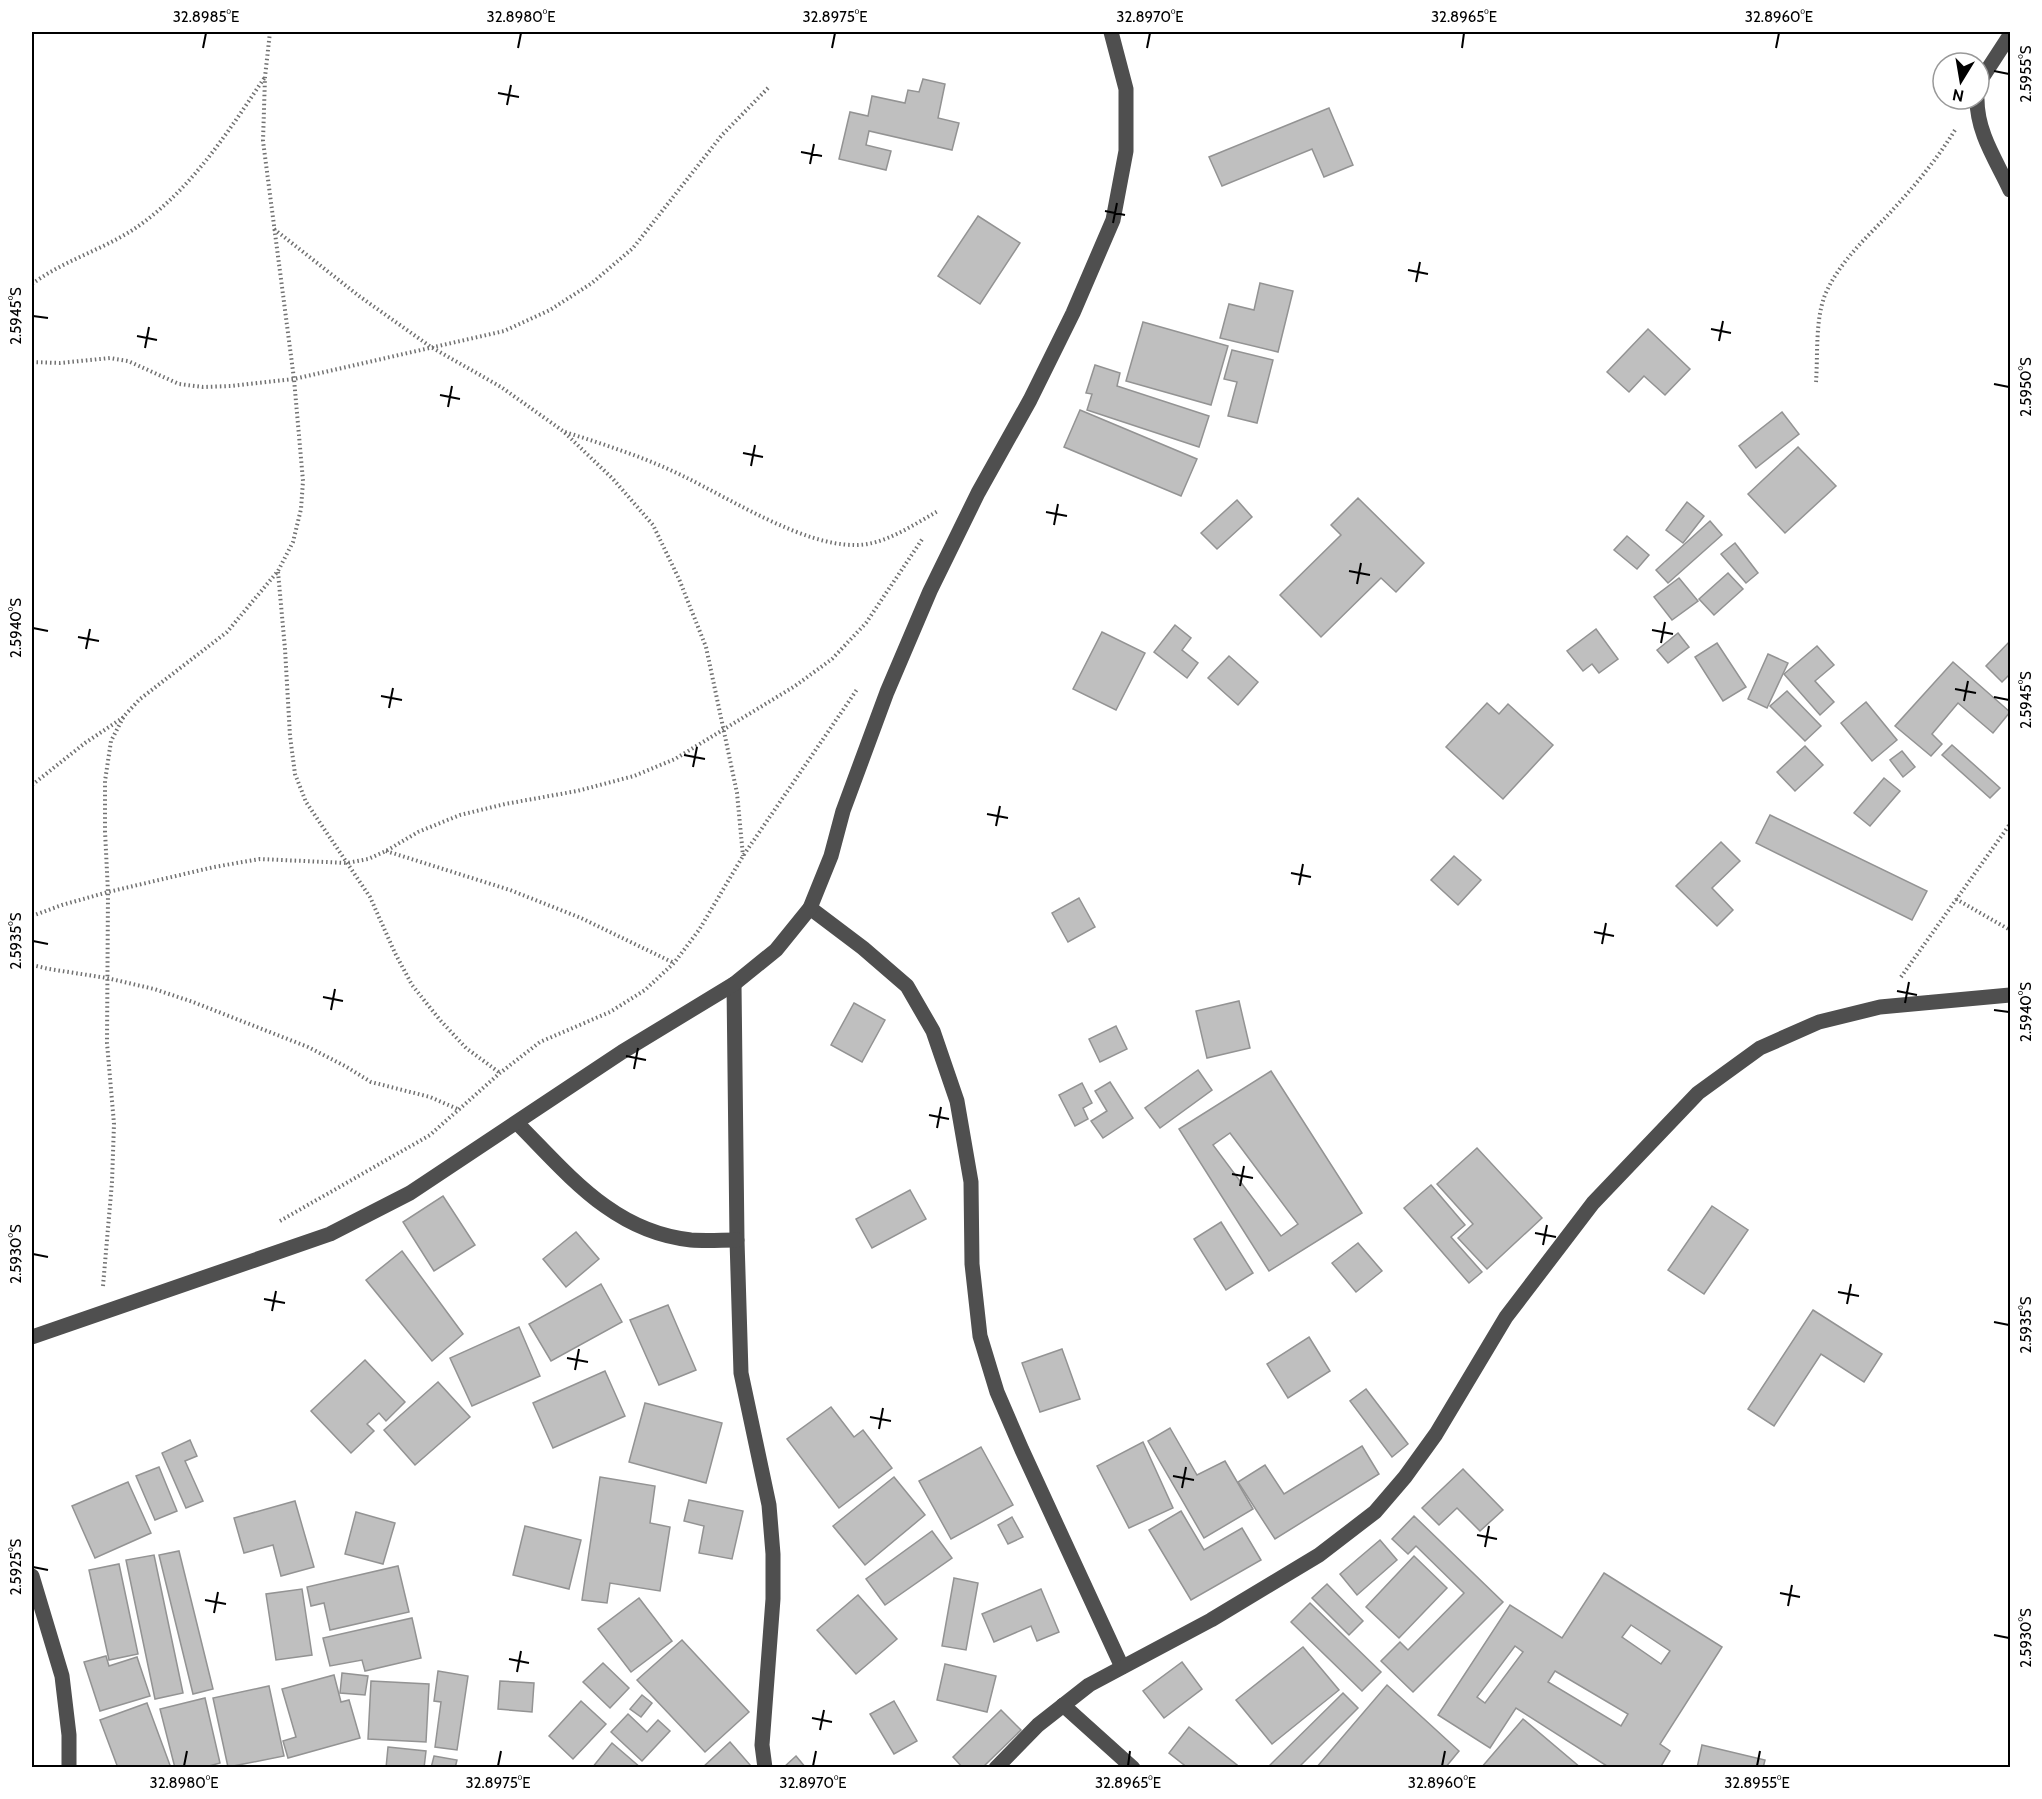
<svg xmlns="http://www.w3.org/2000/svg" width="2042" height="1799" font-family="Cabin,sans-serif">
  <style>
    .building { fill: #bfbfbf; stroke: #939393; stroke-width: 1.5; fill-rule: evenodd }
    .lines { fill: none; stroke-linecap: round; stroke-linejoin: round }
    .path { stroke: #717171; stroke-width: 4; stroke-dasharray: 1.5 3; stroke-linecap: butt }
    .minor { stroke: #4f4f4f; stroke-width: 15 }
    .ticks { fill: none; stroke: #000; stroke-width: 2 }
    .neatline { fill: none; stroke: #000; stroke-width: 2 }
    .ticks-label { font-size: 15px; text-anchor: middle; fill: #000 }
  </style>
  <rect width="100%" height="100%" fill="#fff"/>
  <g class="building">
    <polygon points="923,79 945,84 938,118 959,123 952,150 869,131 866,145 891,151 886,170 839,159 850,112 868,116 872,96 905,103 908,90 919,92"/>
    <polygon points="1329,108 1353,165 1324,177 1312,149 1222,186 1209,157"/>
    <polygon points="978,216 1020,243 980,304 938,276"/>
    <polygon points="1260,283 1293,291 1278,352 1220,338 1229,304 1254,310"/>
    <polygon points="1143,322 1228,346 1211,405 1126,381"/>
    <polygon points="1648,329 1690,369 1665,395 1644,376 1629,392 1607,372"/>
    <polygon points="1232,350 1273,360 1257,423 1228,416 1237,382 1224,379"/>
    <polygon points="1095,365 1120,373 1117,386 1209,416 1199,447 1087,410 1092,394 1086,393"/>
    <polygon points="1080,410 1197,459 1181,496 1064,447"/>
    <polygon points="1782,412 1799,434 1756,468 1739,446"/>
    <polygon points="1798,447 1836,486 1785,533 1748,494"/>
    <polygon points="1358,498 1424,563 1396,592 1381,578 1321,637 1280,595 1341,535 1331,525"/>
    <polygon points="1237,500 1252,517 1217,549 1201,533"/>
    <polygon points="1687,502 1704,516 1683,543 1666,530"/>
    <polygon points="1710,521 1722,535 1668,583 1656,570"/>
    <polygon points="1627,536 1649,555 1637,569 1614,550"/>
    <polygon points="1735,543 1758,573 1746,583 1721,554"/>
    <polygon points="1728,573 1743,589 1714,615 1699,599"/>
    <polygon points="1679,578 1698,601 1672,620 1654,597"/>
    <polygon points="1175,625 1191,638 1182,650 1198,663 1187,678 1154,652"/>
    <polygon points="1596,629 1618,659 1599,673 1592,664 1583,671 1567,651"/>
    <polygon points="1102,632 1145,653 1116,710 1073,689"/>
    <polygon points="1678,633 1689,647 1668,663 1657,650"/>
    <polygon points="2010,641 2010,674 2002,682 1986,666"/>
    <polygon points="1717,643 1746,687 1723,701 1695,657"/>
    <polygon points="1817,646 1834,665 1815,681 1834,702 1820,715 1784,674"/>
    <polygon points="1768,654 1788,663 1767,708 1748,699"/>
    <polygon points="1229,656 1258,682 1238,705 1208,678"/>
    <polygon points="1953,662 2010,712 1993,733 1958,703 1932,734 1942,744 1931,756 1895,726"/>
    <polygon points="1787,691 1821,726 1805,741 1770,706"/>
    <polygon points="1866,702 1897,740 1872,761 1841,723"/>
    <polygon points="1487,703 1499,714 1508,704 1553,745 1503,799 1446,747"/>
    <polygon points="1952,745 2000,788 1990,798 1942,755"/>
    <polygon points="1805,746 1823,765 1795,791 1777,772"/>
    <polygon points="1902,751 1915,767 1903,777 1890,760"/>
    <polygon points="1884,778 1900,791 1870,826 1854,813"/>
    <polygon points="1770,815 1927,891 1912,920 1756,843"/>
    <polygon points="1721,842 1740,861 1712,888 1733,910 1717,926 1676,886"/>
    <polygon points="1454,856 1481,880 1458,905 1431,880"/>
    <polygon points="1079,898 1095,927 1068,942 1052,913"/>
    <polygon points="1239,1001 1250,1048 1207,1058 1196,1011"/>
    <polygon points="854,1003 885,1020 862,1062 831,1045"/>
    <polygon points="1116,1026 1127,1049 1100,1062 1089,1039"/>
    <polygon points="1198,1070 1212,1090 1160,1128 1145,1108"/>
    <path d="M 1271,1071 L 1362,1213 L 1269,1271 L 1179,1129 ZM 1230,1133 L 1298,1224 L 1281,1236 L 1213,1145 Z"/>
    <polygon points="1110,1082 1133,1118 1103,1138 1091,1121 1107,1111 1095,1091"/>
    <polygon points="1082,1083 1092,1103 1083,1108 1088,1119 1075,1126 1059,1095"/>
    <polygon points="1477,1148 1542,1218 1487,1269 1458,1238 1473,1224 1437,1184"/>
    <polygon points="1431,1185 1465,1225 1451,1237 1482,1272 1469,1283 1404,1208"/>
    <polygon points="910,1190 926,1219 872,1248 856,1219"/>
    <polygon points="443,1196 475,1245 434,1271 403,1222"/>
    <polygon points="1712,1206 1748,1230 1704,1294 1668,1270"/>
    <polygon points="1221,1222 1253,1273 1226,1290 1194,1239"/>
    <polygon points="576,1232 599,1259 566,1287 543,1259"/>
    <polygon points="1358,1243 1382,1271 1356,1292 1332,1263"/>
    <polygon points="402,1251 463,1334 432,1361 366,1280"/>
    <polygon points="601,1284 622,1322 551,1361 529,1324"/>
    <polygon points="668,1305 696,1370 659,1385 630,1320"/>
    <polygon points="1813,1310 1882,1354 1864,1382 1821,1354 1774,1426 1748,1409"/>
    <polygon points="519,1327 540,1376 472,1406 450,1358"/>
    <polygon points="1309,1337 1330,1371 1288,1398 1267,1364"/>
    <polygon points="1062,1349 1080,1399 1040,1412 1022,1363"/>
    <polygon points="365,1360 405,1402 386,1421 379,1413 367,1424 374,1431 351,1453 311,1411"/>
    <polygon points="605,1371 625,1416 553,1448 533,1403"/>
    <polygon points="438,1382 470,1417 415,1465 384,1430"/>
    <polygon points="1366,1389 1408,1444 1392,1457 1350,1401"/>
    <polygon points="645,1403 722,1423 706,1483 629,1462"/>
    <polygon points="831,1407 854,1437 863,1430 892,1468 839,1508 787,1439"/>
    <polygon points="1170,1428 1197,1475 1225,1461 1253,1509 1204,1538 1148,1441"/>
    <polygon points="190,1440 197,1456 185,1461 203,1501 186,1508 162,1453"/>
    <polygon points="1143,1442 1173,1508 1129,1528 1097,1466"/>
    <polygon points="1362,1446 1379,1474 1275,1539 1238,1482 1265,1465 1284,1494"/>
    <polygon points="981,1447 1013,1505 951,1539 919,1481"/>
    <polygon points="159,1467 177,1511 155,1520 136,1476"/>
    <polygon points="1463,1469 1503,1510 1480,1531 1457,1508 1439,1525 1422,1508"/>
    <polygon points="600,1477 655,1486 650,1523 670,1527 660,1591 610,1583 607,1603 582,1600"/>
    <polygon points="894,1477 925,1515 865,1565 833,1526"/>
    <polygon points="128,1482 151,1533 95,1558 72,1506"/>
    <polygon points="689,1500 743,1511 732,1559 699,1553 704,1526 684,1521"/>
    <polygon points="295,1501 314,1567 281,1576 273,1545 244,1553 234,1518"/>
    <polygon points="1181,1511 1204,1550 1242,1528 1261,1560 1191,1600 1149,1530"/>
    <polygon points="356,1512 395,1523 383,1564 345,1554"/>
    <polygon points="1414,1516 1503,1602 1413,1692 1381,1661 1400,1642 1408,1650 1464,1593 1416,1546 1408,1554 1392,1539"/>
    <polygon points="1012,1517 1023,1537 1008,1544 998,1525"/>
    <polygon points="525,1526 581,1540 569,1589 513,1575"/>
    <polygon points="932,1531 952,1558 885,1605 866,1579"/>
    <polygon points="1380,1540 1397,1560 1357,1595 1340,1574"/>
    <polygon points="179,1551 213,1689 193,1694 159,1555"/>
    <polygon points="154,1555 183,1693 155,1699 126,1560"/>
    <polygon points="1414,1556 1447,1588 1399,1638 1366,1607"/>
    <polygon points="119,1564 138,1654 109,1660 89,1570"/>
    <polygon points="398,1566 409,1612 330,1630 324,1603 311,1606 307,1587"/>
    <path d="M 1604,1573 L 1722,1647 L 1660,1744 L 1670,1751 L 1660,1768 L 1610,1768 L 1516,1708 L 1490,1748 L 1438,1715 L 1510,1605 L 1562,1638 ZM 1631,1625 L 1670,1651 L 1661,1664 L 1622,1637 ZM 1515,1646 L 1523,1652 L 1485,1703 L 1477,1697 ZM 1555,1671 L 1628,1714 L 1621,1726 L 1548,1682 Z"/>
    <polygon points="954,1578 978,1583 966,1650 942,1646"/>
    <polygon points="1327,1584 1363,1621 1349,1635 1312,1598"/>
    <polygon points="302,1589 312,1655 276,1660 266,1594"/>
    <polygon points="1041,1589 1059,1632 1037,1641 1031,1626 994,1642 982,1614"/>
    <polygon points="858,1595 897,1639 856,1674 817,1630"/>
    <polygon points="639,1598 672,1641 631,1672 598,1629"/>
    <polygon points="1310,1603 1381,1672 1362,1691 1291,1622"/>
    <polygon points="412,1618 421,1658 365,1671 362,1660 330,1666 323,1638"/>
    <polygon points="682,1640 749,1712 705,1752 637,1680"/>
    <polygon points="1303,1647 1339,1690 1272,1744 1236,1700"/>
    <polygon points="106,1656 109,1666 137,1657 150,1696 100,1711 84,1662"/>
    <polygon points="1182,1662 1202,1689 1164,1718 1143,1691"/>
    <polygon points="603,1663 629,1688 610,1708 583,1682"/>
    <polygon points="945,1664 996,1676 987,1712 937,1700"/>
    <polygon points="438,1671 468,1676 457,1750 435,1747 441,1702 434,1701"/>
    <polygon points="342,1673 368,1676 365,1695 340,1693"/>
    <polygon points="334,1675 341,1702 349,1700 360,1738 288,1758 283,1741 296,1737 282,1689"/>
    <polygon points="371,1681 429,1684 426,1742 368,1739"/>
    <polygon points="500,1681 534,1683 532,1712 498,1709"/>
    <polygon points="1387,1685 1459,1751 1445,1768 1316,1768"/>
    <polygon points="269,1686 284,1756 228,1767 213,1698"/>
    <polygon points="1343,1693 1358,1708 1298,1768 1269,1766"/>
    <polygon points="642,1695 652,1703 641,1717 630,1709"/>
    <polygon points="205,1698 220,1763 202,1768 175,1768 160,1709"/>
    <polygon points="581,1701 606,1724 573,1759 549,1736"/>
    <polygon points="894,1701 917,1741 894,1754 870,1714"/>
    <polygon points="147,1703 171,1768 118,1768 100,1720"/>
    <polygon points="1001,1710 1021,1730 982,1768 963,1768 953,1757"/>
    <polygon points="628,1714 647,1732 658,1720 670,1731 642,1761 611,1732"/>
    <polygon points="1523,1719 1581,1768 1481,1768"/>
    <polygon points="1189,1727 1237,1765 1235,1768 1188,1768 1169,1753"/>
    <polygon points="730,1742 751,1766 750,1768 702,1768"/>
    <polygon points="612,1743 641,1768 592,1768"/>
    <polygon points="1702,1745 1765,1760 1763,1768 1697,1768"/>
    <polygon points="388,1747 426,1751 424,1768 386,1768"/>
    <polygon points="434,1756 457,1760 455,1768 431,1768"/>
    <polygon points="796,1756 806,1768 783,1768"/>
  </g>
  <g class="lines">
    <g class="path">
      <polyline points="274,229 359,296 431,347 501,387 563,431 613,479 653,525 679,579 706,647 737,793 743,856"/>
      <path d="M 32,284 C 67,258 110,248 144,222 C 195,184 230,129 265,77"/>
      <polyline points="32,362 60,363 110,358 128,361 179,384 203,387 231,386 294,379 504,331 550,310 592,283 633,248 722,135 770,86"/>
      <path d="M 1816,382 C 1818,354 1815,321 1825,295 C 1838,264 1864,240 1887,216 C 1912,189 1936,161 1955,130"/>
      <path d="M 565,432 C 606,445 647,458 685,477 C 732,500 803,545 854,545 C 883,546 913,525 938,511"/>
      <polyline points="278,572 285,649 290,736 295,774 306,802 370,897 395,953 412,985 440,1020 466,1048 500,1073"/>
      <polyline points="32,785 85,743 124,717"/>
      <polyline points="386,851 510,890 581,918 674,963"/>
      <polyline points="1956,899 2010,930"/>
      <polyline points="32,916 62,905 108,892 214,867 260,859 347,863 368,859 386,851 418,832 460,815 505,804 577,791 634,776 675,759 795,686 832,659 866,623 923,538"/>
      <polyline points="32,965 49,969 107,978 154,989 193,1002 308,1047 345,1066 371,1082 430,1097 460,1110"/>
      <polyline points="1901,977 2010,824"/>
      <polyline points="280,1221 430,1135 500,1073 540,1042 610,1012 645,990 674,963 699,930 743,856 858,688"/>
      <polyline points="103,1286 112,1182 114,1124 107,1043 108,892 105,831 105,781 111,741 124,716 140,699 227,632 278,571 293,542 301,509 303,481 294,379 263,141 265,77 270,32"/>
    </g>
    <g class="minor">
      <polyline points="1979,89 1982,78 2010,35"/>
      <path d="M 1977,99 C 1977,133 1996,160 2010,190"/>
      <polyline points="810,908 863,948 907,986 933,1031 957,1101 971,1182 972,1264 980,1336 997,1392 1022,1450 1122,1667"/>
      <polyline points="734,984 737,1240 741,1373 769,1505 773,1554 773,1599 762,1745 765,1768"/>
      <path d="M 517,1123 C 568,1174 613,1232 691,1240 C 706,1241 722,1240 737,1240"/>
      <polyline points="32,1337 330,1234 410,1193 622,1052 734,984 776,950 810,908 831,856 843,811 887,692 930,591 978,493 1030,400 1073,313 1113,220 1126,151 1126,89 1111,32"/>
      <polyline points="32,1576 62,1676 69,1735 69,1768"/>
      <polyline points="1063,1705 1133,1768"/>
      <polyline points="996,1768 1038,1725 1089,1685 1211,1620 1319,1555 1375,1512 1405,1477 1436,1434 1506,1317 1593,1203 1698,1093 1760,1048 1819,1022 1880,1007 2010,995"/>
    </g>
  </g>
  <path class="ticks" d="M 203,48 L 206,33M 518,48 L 521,33M 832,48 L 835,33M 1147,48 L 1150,33M 1462,48 L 1464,33M 1776,48 L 1779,33M 1994,71 L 2009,74M 498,93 L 519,97M 507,105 L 511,85M 801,152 L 822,156M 810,164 L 814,144M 1105,211 L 1125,215M 1113,223 L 1117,203M 1408,270 L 1428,274M 1416,282 L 1420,262M 33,316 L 48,318M 1711,329 L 1731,333M 137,336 L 157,340M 1719,341 L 1723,321M 145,348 L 149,327M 1994,384 L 2009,387M 440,395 L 460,399M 448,407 L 452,386M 743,453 L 763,457M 751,466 L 755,445M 1046,512 L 1067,516M 1054,525 L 1058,504M 1349,571 L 1370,575M 1357,584 L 1361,563M 33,628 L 48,631M 1652,630 L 1673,634M 78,637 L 99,641M 1661,643 L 1665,622M 86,649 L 90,629M 1955,689 L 1976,693M 381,696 L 402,700M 1994,697 L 2009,700M 1964,701 L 1968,681M 389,708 L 393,688M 684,755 L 705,759M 693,767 L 697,747M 987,814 L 1008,818M 996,826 L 1000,806M 1291,873 L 1311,877M 1299,885 L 1303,864M 1594,932 L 1614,936M 33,941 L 48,944M 1602,944 L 1606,923M 1897,991 L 1917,995M 323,997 L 343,1001M 1905,1003 L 1909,982M 331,1010 L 335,989M 1994,1010 L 2009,1012M 626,1056 L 646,1060M 634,1069 L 638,1048M 929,1115 L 949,1119M 937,1128 L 941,1107M 1232,1174 L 1253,1178M 1240,1186 L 1244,1166M 1535,1233 L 1556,1237M 1543,1245 L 1547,1225M 33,1254 L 48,1257M 1838,1292 L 1859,1296M 264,1299 L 285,1303M 1847,1304 L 1851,1284M 272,1311 L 276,1291M 1994,1322 L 2009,1325M 567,1358 L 588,1362M 575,1370 L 579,1349M 870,1417 L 891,1421M 879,1429 L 883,1408M 1173,1476 L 1194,1480M 1182,1488 L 1186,1467M 1477,1535 L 1497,1539M 1485,1547 L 1489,1526M 33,1567 L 48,1570M 1780,1593 L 1800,1597M 205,1600 L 226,1604M 1788,1606 L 1792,1585M 214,1613 L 218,1592M 1994,1635 L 2009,1638M 509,1659 L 529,1663M 517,1672 L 521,1651M 812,1718 L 832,1722M 820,1730 L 824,1710M 184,1766 L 187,1751M 498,1766 L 501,1751M 813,1766 L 816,1751M 1128,1766 L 1130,1751M 1442,1766 L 1445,1751M 1757,1766 L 1760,1751"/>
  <rect width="2042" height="1799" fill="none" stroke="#ffffff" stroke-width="66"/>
  <g transform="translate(1961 81) rotate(191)"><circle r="28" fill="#ffffff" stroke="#999999" stroke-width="1.5"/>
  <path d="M0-4.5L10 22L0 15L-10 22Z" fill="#000000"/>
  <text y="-9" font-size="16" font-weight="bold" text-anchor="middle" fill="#000000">N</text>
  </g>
  <rect x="33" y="33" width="1976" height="1733" class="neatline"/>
  <g class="ticks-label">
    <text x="206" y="22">32.8985°E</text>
    <text x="521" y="22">32.8980°E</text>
    <text x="835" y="22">32.8975°E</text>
    <text x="1150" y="22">32.8970°E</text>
    <text x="1464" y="22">32.8965°E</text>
    <text x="1779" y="22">32.8960°E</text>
    <text transform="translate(2026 74) rotate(-90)" y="5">2.5955°S</text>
    <text transform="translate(16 316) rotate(-90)" y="5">2.5945°S</text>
    <text transform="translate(2026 387) rotate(-90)" y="5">2.5950°S</text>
    <text transform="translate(16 628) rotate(-90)" y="5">2.5940°S</text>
    <text transform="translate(2026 700) rotate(-90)" y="5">2.5945°S</text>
    <text transform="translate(16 941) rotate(-90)" y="5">2.5935°S</text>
    <text transform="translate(2026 1012) rotate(-90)" y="5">2.5940°S</text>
    <text transform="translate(16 1254) rotate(-90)" y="5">2.5930°S</text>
    <text transform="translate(2026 1325) rotate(-90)" y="5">2.5935°S</text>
    <text transform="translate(16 1567) rotate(-90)" y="5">2.5925°S</text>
    <text transform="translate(2026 1638) rotate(-90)" y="5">2.5930°S</text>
    <text x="184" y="1788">32.8980°E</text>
    <text x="498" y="1788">32.8975°E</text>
    <text x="813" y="1788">32.8970°E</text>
    <text x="1128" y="1788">32.8965°E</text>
    <text x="1442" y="1788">32.8960°E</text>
    <text x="1757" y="1788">32.8955°E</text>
  </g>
</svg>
